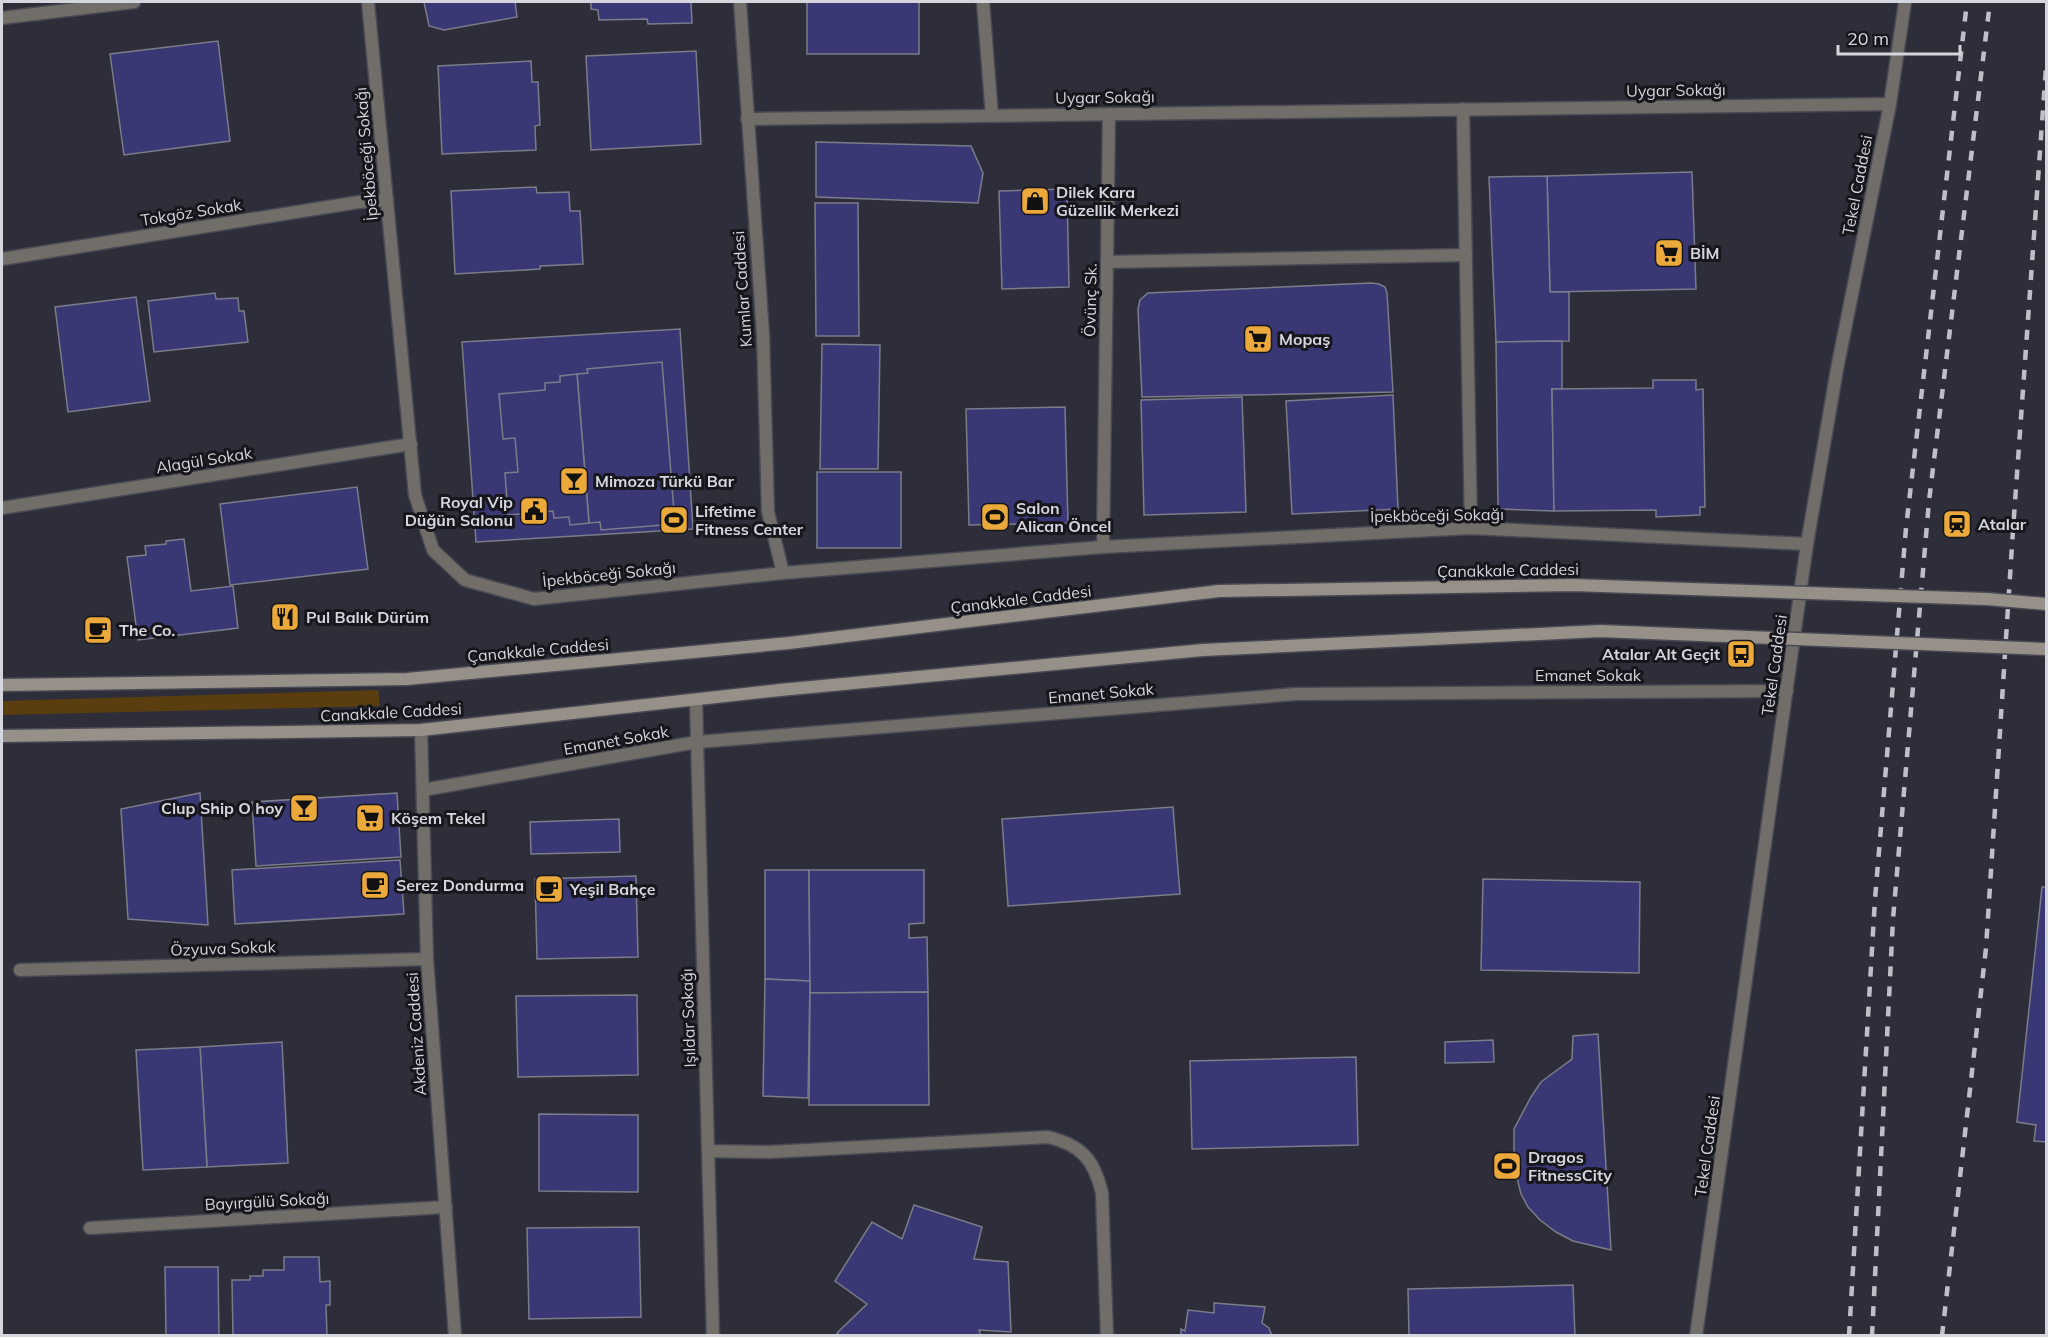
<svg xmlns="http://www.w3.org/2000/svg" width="2048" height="1337" font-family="Mulish,sans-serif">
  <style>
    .green { fill: #5b3e10 }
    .building { fill: #3a3874; stroke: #7b7c8a; stroke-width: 1.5 }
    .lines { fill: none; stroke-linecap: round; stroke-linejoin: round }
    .service-casing { stroke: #484953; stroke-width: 15 }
    .minor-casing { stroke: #484953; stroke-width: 15 }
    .tertiary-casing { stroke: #484953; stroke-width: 15 }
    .secondary-casing { stroke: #484953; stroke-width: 15 }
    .service { stroke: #716d68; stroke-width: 12 }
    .minor { stroke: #716d68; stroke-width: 12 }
    .tertiary { stroke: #716d68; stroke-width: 12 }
    .secondary { stroke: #979088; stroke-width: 12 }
    .rail { stroke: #bebfc8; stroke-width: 4.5; stroke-dasharray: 10 10; stroke-linecap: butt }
    .secondary-bridge-casing { stroke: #484953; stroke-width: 15; stroke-linecap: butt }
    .secondary-bridge { stroke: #979088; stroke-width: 12 }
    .labels { text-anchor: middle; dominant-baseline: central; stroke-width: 6; stroke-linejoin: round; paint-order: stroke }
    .street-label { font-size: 16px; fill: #d4d5dd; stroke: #16161c }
    .poi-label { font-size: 16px; font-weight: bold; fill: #d4d5dd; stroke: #16161c; text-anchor: start }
  </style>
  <rect width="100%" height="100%" fill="#2d2e39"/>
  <polygon class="green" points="378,690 380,706 2,715 2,701"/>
  <g class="building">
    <polygon points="424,2 515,2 517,17 444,30 429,26"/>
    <polygon points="591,2 691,2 692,23 648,24 647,19 599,20 598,10 591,9"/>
    <rect x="807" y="2" width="112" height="52"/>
    <polygon points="218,41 230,141 124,155 110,54"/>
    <polygon points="696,51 701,144 591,150 586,56"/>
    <polygon points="531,61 532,82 538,82 540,125 535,126 536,150 442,154 438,66"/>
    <polygon points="816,142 971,146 983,173 978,203 816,197"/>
    <polygon points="1692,172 1696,289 1550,292 1547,176"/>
    <polygon points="1547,176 1550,292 1569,292 1569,341 1496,342 1489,177"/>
    <polygon points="536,187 537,193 569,192 570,211 580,211 583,264 540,266 540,269 455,274 451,191"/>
    <polygon points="1067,189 1069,287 1002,289 999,191"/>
    <polygon points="815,203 858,203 859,336 816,336"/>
    <polygon points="1371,283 1379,284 1385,287 1387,293 1393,392 1142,397 1138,309 1140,300 1148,293"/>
    <polygon points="215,293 216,299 238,298 239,311 244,311 248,342 154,352 148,301"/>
    <polygon points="136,297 150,401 68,412 55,307"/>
    <polygon points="680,329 693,529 476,542 462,342"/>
    <polygon points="1562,341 1562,389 1552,389 1554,511 1498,509 1496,342"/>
    <polygon points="822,344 880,345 878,469 820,469"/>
    <polygon points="662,362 675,524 601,530 600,522 589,523 577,374 588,373 587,369"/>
    <polygon points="577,374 589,523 570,525 569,517 554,518 553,511 508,515 505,473 518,472 515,438 503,439 499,394 545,390 545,383 560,382 560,376"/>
    <polygon points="1653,380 1696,380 1696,390 1703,389 1705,507 1700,507 1700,515 1656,517 1656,510 1554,511 1552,389 1653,388"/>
    <polygon points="1393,395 1398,509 1292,514 1286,401"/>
    <polygon points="1242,397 1246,512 1144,515 1141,400"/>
    <polygon points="1065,407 1068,523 969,525 966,409"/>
    <rect x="817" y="472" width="84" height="76"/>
    <polygon points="357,487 368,569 230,585 220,504"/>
    <polygon points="184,539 191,591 233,586 238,628 138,640 127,557 146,555 145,546 166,544 166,541"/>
    <polygon points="200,793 208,925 128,919 121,809"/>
    <polygon points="397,793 401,857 256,866 252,802"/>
    <polygon points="1173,807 1180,894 1008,906 1002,819"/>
    <polygon points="619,819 620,852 531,854 530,822"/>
    <polygon points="400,860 404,914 235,924 232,870"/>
    <polygon points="765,870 809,870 810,981 765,979"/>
    <polygon points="809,870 924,870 924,923 909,924 909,938 927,937 928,992 810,993"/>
    <polygon points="636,876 638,957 537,959 535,879"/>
    <polygon points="1483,879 1640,882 1639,973 1481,970"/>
    <polygon points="2042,887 2046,887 2046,1142 2034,1141 2036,1125 2017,1122"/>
    <polygon points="765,979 810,981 808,1098 763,1096"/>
    <polygon points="928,992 929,1105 809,1105 810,993"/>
    <polygon points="637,995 638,1075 518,1077 516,996"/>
    <polygon points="1598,1034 1611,1250 1573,1241 1556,1232 1540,1220 1528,1207 1521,1194 1514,1165 1514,1129 1531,1097 1541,1082 1572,1059 1573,1036"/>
    <polygon points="1493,1040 1494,1062 1445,1063 1445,1042"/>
    <polygon points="282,1042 288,1163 207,1167 200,1047"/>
    <polygon points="200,1047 207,1167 143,1170 136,1050"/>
    <polygon points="1356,1057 1358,1145 1192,1149 1190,1061"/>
    <polygon points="539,1114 638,1115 638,1192 539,1191"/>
    <polygon points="914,1205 982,1227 974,1259 1008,1262 1011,1332 979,1330 981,1336 840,1336 837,1333 867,1304 835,1281 872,1222 902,1239"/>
    <polygon points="639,1227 641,1317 529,1319 527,1228"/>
    <polygon points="284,1257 319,1257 320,1282 330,1281 330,1305 326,1305 327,1336 233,1336 232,1280 250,1280 250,1276 263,1276 263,1270 284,1270"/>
    <polygon points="165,1267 218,1267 219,1336 166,1336"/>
    <polygon points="1573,1285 1575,1336 1409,1336 1408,1289"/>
    <polygon points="1214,1303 1265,1307 1262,1323 1269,1328 1272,1336 1181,1336 1181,1329 1185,1331 1188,1310 1214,1313"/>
  </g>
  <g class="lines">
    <g class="service-casing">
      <g id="service">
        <polyline points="1107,262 1466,255"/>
        <path d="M 708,1151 L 770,1152 L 1048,1137 C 1081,1145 1094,1159 1102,1193 L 1107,1336"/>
      </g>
    </g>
    <g class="minor-casing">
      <g id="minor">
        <polyline points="368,2 415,495 433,550 465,580 534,599 783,573 1103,547 1471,528 1807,544"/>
        <polyline points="983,2 992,116"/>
        <polyline points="2,18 134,2"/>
        <polyline points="1463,109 1471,528"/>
        <polyline points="747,119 1890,104"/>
        <polyline points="2,259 359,202 387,200"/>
        <polyline points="2,508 411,444"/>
        <polyline points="1103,547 1109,114"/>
        <polyline points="696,700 713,1336"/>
        <polyline points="421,730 427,959 455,1336"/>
        <polyline points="423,790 697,742 1296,694 1787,691"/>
        <polyline points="20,970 427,959"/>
        <polyline points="90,1228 446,1207"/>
      </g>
    </g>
    <g class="tertiary-casing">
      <g id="tertiary">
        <polyline points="740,2 763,334 768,512 783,573"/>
        <polyline points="1696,1336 1807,544 1837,369 1890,104 1905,2"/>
      </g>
    </g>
    <g class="secondary-casing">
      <g id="secondary">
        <polyline points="2,685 407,679 789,643"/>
        <polyline points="2,736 421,730 780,690"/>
      </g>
    </g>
    <use href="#service" class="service"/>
    <use href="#minor" class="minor"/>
    <use href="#tertiary" class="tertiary"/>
    <use href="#secondary" class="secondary"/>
    <g class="rail">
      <polyline points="1849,1336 1875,899 1906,528 1967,2"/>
      <polyline points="1872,1336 1893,919 1929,501 1990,2"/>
      <polyline points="1942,1336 1986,948 2013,530 2046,67"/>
    </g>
    <g class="secondary-bridge-casing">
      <g id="secondary-bridge">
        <polyline points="789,643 1219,591 1572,585 1987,599 2046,604"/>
        <polyline points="780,690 1203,650 1600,631 2046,649"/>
      </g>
    </g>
    <use href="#secondary-bridge" class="secondary-bridge"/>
  </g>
  <defs>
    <g id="shop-square" transform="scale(1.5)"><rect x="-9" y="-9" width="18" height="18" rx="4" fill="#eca93b" stroke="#16161c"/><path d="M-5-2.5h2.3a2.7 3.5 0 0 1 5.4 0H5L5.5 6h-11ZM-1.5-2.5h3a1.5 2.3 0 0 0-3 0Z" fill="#111"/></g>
    <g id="supermarket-square" transform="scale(1.5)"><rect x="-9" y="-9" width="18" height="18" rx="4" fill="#eca93b" stroke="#16161c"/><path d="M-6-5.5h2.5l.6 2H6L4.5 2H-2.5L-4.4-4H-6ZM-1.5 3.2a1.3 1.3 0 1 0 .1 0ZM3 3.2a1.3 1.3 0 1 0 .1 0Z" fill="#111"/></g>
    <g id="bar-square" transform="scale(1.5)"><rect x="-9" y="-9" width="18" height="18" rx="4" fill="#eca93b" stroke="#16161c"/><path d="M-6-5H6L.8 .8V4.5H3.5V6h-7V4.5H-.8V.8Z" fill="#111"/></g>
    <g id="civic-square" transform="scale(1.5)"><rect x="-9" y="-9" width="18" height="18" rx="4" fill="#eca93b" stroke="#16161c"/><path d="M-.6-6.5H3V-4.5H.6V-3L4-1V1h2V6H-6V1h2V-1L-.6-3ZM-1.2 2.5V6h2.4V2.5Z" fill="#111"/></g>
    <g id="stadium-square" transform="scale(1.5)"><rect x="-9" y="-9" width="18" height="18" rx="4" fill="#eca93b" stroke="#16161c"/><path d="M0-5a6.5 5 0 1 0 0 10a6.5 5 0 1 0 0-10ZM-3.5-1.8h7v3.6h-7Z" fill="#111"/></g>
    <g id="station-square" transform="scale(1.5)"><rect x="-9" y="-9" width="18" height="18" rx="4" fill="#eca93b" stroke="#16161c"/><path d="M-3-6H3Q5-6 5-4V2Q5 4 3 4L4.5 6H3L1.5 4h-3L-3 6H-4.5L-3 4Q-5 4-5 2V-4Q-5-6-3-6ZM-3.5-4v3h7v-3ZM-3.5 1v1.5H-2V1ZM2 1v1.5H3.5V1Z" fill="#111"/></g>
    <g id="restaurant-square" transform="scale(1.5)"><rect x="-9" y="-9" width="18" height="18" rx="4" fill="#eca93b" stroke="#16161c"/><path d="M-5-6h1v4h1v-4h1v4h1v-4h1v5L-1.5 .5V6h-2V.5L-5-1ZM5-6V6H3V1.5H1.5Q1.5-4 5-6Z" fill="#111"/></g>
    <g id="cafe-square" transform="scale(1.5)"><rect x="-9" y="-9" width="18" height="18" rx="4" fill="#eca93b" stroke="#16161c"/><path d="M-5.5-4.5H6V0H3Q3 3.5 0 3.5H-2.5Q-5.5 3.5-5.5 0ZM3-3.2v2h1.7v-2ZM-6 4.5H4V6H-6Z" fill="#111"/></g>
    <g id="bus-square" transform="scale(1.5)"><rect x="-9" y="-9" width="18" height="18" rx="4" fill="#eca93b" stroke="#16161c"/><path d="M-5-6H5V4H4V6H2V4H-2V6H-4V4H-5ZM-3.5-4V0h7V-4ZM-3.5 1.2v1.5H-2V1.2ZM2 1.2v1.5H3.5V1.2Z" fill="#111"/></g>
  </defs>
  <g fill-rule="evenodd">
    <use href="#shop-square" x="1035" y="201"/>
    <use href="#supermarket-square" x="1669" y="253"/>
    <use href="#supermarket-square" x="1258" y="339"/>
    <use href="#bar-square" x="574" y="481"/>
    <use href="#civic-square" x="534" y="511"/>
    <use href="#stadium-square" x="995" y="517"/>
    <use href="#stadium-square" x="674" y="520"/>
    <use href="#station-square" x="1957" y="524"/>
    <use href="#restaurant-square" x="285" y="617"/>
    <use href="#cafe-square" x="98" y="630"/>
    <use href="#bus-square" x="1741" y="654"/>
    <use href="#bar-square" x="304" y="808"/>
    <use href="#supermarket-square" x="370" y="818"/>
    <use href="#cafe-square" x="375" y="885"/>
    <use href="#cafe-square" x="549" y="889"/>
    <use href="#stadium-square" x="1507" y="1166"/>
  </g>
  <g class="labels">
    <g class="street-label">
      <text transform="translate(1676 90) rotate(-1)">Uygar Sokağı</text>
      <text transform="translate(1105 97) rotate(-1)">Uygar Sokağı</text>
      <text transform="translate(366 154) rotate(-95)">İpekböceği Sokağı</text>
      <text transform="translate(1857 185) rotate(-79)">Tekel Caddesi</text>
      <text transform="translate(191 212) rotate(-9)">Tokgöz Sokak</text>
      <text transform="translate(742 289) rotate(-94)">Kumlar Caddesi</text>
      <text transform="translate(1090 300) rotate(-89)">Övünç Sk.</text>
      <text transform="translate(204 460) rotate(-9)">Alagül Sokak</text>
      <text transform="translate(1437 515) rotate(-1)">İpekböceği Sokağı</text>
      <text transform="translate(1508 570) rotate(-1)">Çanakkale Caddesi</text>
      <text transform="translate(609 574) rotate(-6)">İpekböceği Sokağı</text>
      <text transform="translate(1021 599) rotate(-7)">Çanakkale Caddesi</text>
      <text transform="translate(538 650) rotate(-5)">Çanakkale Caddesi</text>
      <text transform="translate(1774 665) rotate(-82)">Tekel Caddesi</text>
      <text x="1588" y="675">Emanet Sokak</text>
      <text transform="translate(1101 693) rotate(-5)">Emanet Sokak</text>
      <text transform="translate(391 712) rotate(-3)">Canakkale Caddesi</text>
      <text transform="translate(616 740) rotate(-10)">Emanet Sokak</text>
      <text transform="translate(223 948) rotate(-2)">Özyuva Sokak</text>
      <text transform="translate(688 1018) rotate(-92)">Işıldar Sokağı</text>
      <text transform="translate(416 1034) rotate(-94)">Akdeniz Caddesi</text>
      <text transform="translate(1707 1146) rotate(-82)">Tekel Caddesi</text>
      <text transform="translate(267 1201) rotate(-3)">Bayırgülü Sokağı</text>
    </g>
    <g class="poi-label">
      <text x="1056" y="192">Dilek Kara<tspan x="1056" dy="18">Güzellik Merkezi</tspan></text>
      <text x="1690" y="253">BİM</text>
      <text x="1279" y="339">Mopaş</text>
      <text x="595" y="481">Mimoza Türkü Bar</text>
      <text x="513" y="502" text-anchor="end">Royal Vip<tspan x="513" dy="18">Düğün Salonu</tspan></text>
      <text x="1016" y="508">Salon<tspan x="1016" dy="18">Alican Öncel</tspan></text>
      <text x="695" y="511">Lifetime<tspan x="695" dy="18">Fitness Center</tspan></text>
      <text x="1978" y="524">Atalar</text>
      <text x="306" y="617">Pul Balık Dürüm</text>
      <text x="119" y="630">The Co.</text>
      <text x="1720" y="654" text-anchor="end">Atalar Alt Geçit</text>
      <text x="283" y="808" text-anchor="end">Clup Ship O hoy</text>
      <text x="391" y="818">Köşem Tekel</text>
      <text x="396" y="885">Serez Dondurma</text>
      <text x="570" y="889">Yeşil Bahçe</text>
      <text x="1528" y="1157">Dragos<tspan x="1528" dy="18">FitnessCity</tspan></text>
    </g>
  </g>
  <rect width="2048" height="1337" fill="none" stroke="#d4d5dd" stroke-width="6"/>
  <path d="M1838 45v9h122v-9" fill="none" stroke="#d4d5dd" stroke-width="3"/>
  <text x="1847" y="45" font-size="18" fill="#d4d5dd" stroke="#16161c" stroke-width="4.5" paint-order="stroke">20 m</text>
</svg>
